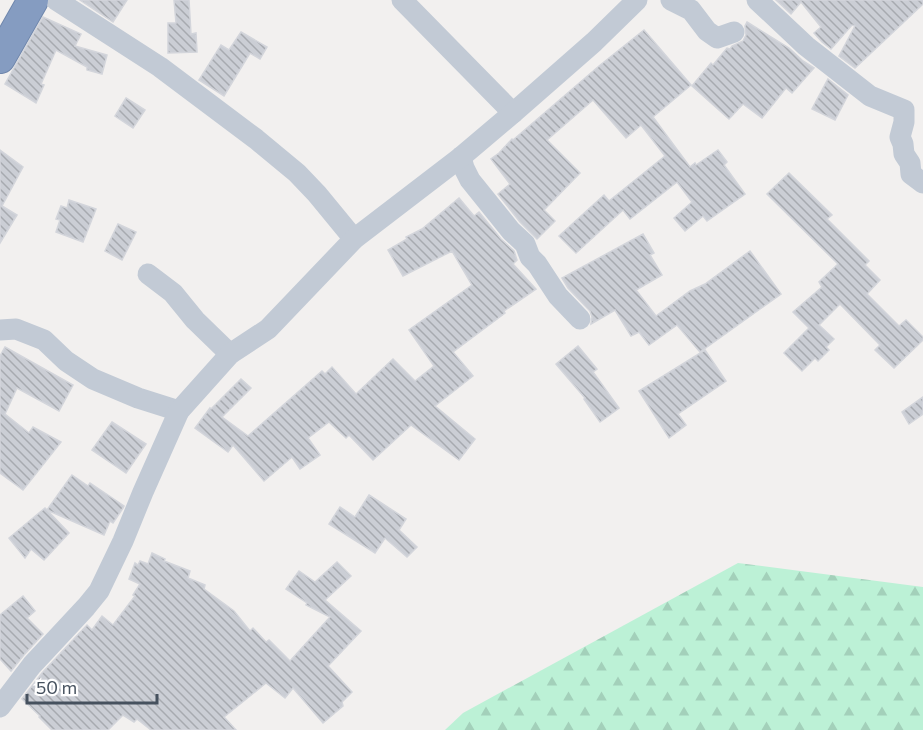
<svg xmlns="http://www.w3.org/2000/svg" width="923" height="730" font-family="Commissioner,sans-serif">
  <style>
    .forest { fill: url(#forest-firs) }
    .building { fill: url(#building-back-hatch); stroke: #d3d5db; stroke-width: 1.5 }
    .lines { fill: none; stroke-linecap: round; stroke-linejoin: round }
    .highway-casing { stroke: #7087ac; stroke-width: 32 }
    .minor { stroke: #c2cad5; stroke-width: 21 }
    .highway { stroke: #859cc1; stroke-width: 30 }
  </style>
  <defs>
    <pattern id="forest-firs" width="22" height="20" patternUnits="userSpaceOnUse" patternTransform="scale(1.5)"><rect width="22" height="20" fill="#bcf1d6"/><path d="M5 1l3.5 6h-7zM16 11l3.5 6h-7z" fill="#a3d0ba"/></pattern>
    <pattern id="building-back-hatch" width="6" height="6" patternUnits="userSpaceOnUse" patternTransform="scale(1.5)"><rect width="6" height="6" fill="#cbced5"/><path d="M-1 5l2 2M0 0l6 6M5-1l2 2" fill="none" stroke="#a7aab0"/></pattern>
  </defs>
  <rect width="100%" height="100%" fill="#f2f0ef"/>
  <polygon class="forest" points="738,563 923,587 923,730 445,730 463,713"/>
  <g class="building">
    <polygon points="80,0 127,0 113,22"/>
    <polygon points="174,0 189,0 191,34 196,33 197,52 168,53 168,23 176,23"/>
    <polygon points="776,0 923,0 923,4 855,68 839,56 855,26 852,25 831,49 822,42 814,33 821,27 801,2 791,14"/>
    <polygon points="43,17 81,34 75,46 107,55 102,74 87,70 87,67 56,50 41,84 44,85 36,103 5,84"/>
    <polygon points="747,22 789,48 803,61 814,68 792,93 786,88 762,118 743,104 729,119 692,86 711,63 713,65 727,48 730,49 732,46 743,41 746,35 745,26"/>
    <polygon points="644,30 691,85 653,117 690,167 695,163 696,165 718,150 727,162 724,165 745,194 707,221 703,216 685,231 674,218 692,202 677,182 630,219 623,210 576,253 559,236 604,195 609,201 665,156 641,125 626,138 593,100 547,140 580,173 544,210 555,221 537,239 520,222 498,194 510,184 491,159 499,153 512,139 513,140 599,66"/>
    <polygon points="241,32 267,47 260,59 250,53 224,96 199,80 221,45 229,50"/>
    <polygon points="828,79 848,95 835,120 812,109"/>
    <polygon points="126,98 145,110 133,128 115,116"/>
    <polygon points="0,150 23,167 2,206 17,215 0,243"/>
    <polygon points="789,173 832,215 827,219 869,261 865,265 880,280 867,294 899,326 906,320 923,337 923,340 894,368 875,350 880,345 840,304 819,325 834,339 826,347 829,350 818,361 815,358 802,371 784,353 809,328 793,312 822,287 819,282 838,264 767,194"/>
    <polygon points="459,198 474,216 479,212 501,239 514,251 517,260 513,264 536,289 504,311 505,313 453,352 473,376 435,406 475,439 459,460 411,425 373,460 349,435 346,438 329,422 308,438 320,455 300,469 292,457 264,481 233,445 228,452 195,428 210,408 211,409 241,379 251,388 222,417 248,436 322,371 325,374 332,367 356,394 393,359 415,381 434,366 409,330 472,285 452,251 403,276 388,250 407,239 406,237 422,229"/>
    <polygon points="69,200 96,209 83,242 56,232 60,220 56,219 61,206 67,208"/>
    <polygon points="118,224 136,232 122,260 105,251"/>
    <polygon points="643,234 654,253 650,255 662,275 636,290 656,316 690,291 705,284 750,251 781,294 700,352 677,325 649,345 639,332 631,336 615,310 591,324 592,317 590,311 568,288 562,278"/>
    <polygon points="578,346 597,369 593,372 619,408 600,422 584,399 585,398 556,364"/>
    <polygon points="5,347 73,385 59,411 17,388 5,414 29,433 33,427 61,442 23,490 0,473 0,356"/>
    <polygon points="705,350 726,381 678,414 686,425 669,438 639,391"/>
    <polygon points="923,397 923,414 909,424 902,412"/>
    <polygon points="112,422 146,444 126,473 92,450"/>
    <polygon points="72,475 88,486 90,483 124,506 123,508 113,523 110,521 104,535 47,510 69,533 44,560 31,549 25,558 9,538 45,508 47,510"/>
    <polygon points="369,495 406,519 399,530 417,547 407,557 385,538 375,553 329,524 340,507 355,517"/>
    <polygon points="152,553 165,559 164,561 190,571 188,578 205,585 204,589 234,611 250,631 253,628 266,642 269,640 290,661 330,617 306,605 307,603 286,589 299,571 315,582 337,562 351,576 325,600 361,631 328,666 352,692 342,702 343,706 323,723 293,688 285,698 266,683 224,717 236,730 151,730 137,719 134,722 123,715 108,730 52,730 39,717 40,716 22,699 42,673 87,625 92,630 102,616 113,625 135,596 133,595 140,584 129,579 135,563 138,565 140,561 148,564"/>
    <polygon points="23,596 35,611 27,618 43,634 23,656 11,671 0,659 0,615"/>
  </g>
  <g class="lines">
    <g class="highway-casing">
      <polyline id="highway" points="0,58 33,0"/>
    </g>
    <g class="minor">
      <polyline points="56,0 160,67 256,139 297,173 317,194 354,239"/>
      <polyline points="402,0 513,113"/>
      <polyline points="671,0 691,10 707,31 717,38 734,32"/>
      <polyline points="757,0 806,46 870,96 904,110 904,122 900,137 903,144 904,154 910,163 911,174 923,183"/>
      <polyline points="461,157 464,168 470,180 511,231 525,244 530,257 537,264 558,296 580,319"/>
      <polyline points="148,274 173,293 195,320 230,354"/>
      <polyline points="0,330 16,329 44,340 66,361 93,379 138,398 179,411"/>
      <polyline points="0,707 32,665 86,607 99,591 123,541 143,492 179,411 230,354 268,329 354,239 461,157 513,113 594,42 637,0"/>
    </g>
    <use href="#highway" class="highway"/>
  </g>
  <path d="M27 694v9h130v-9" fill="none" stroke="#46515e" stroke-width="3"/>
  <text x="36" y="694" font-size="18" fill="#46515e" stroke="#ffffff" stroke-width="4.5" paint-order="stroke">50 m</text>
</svg>
